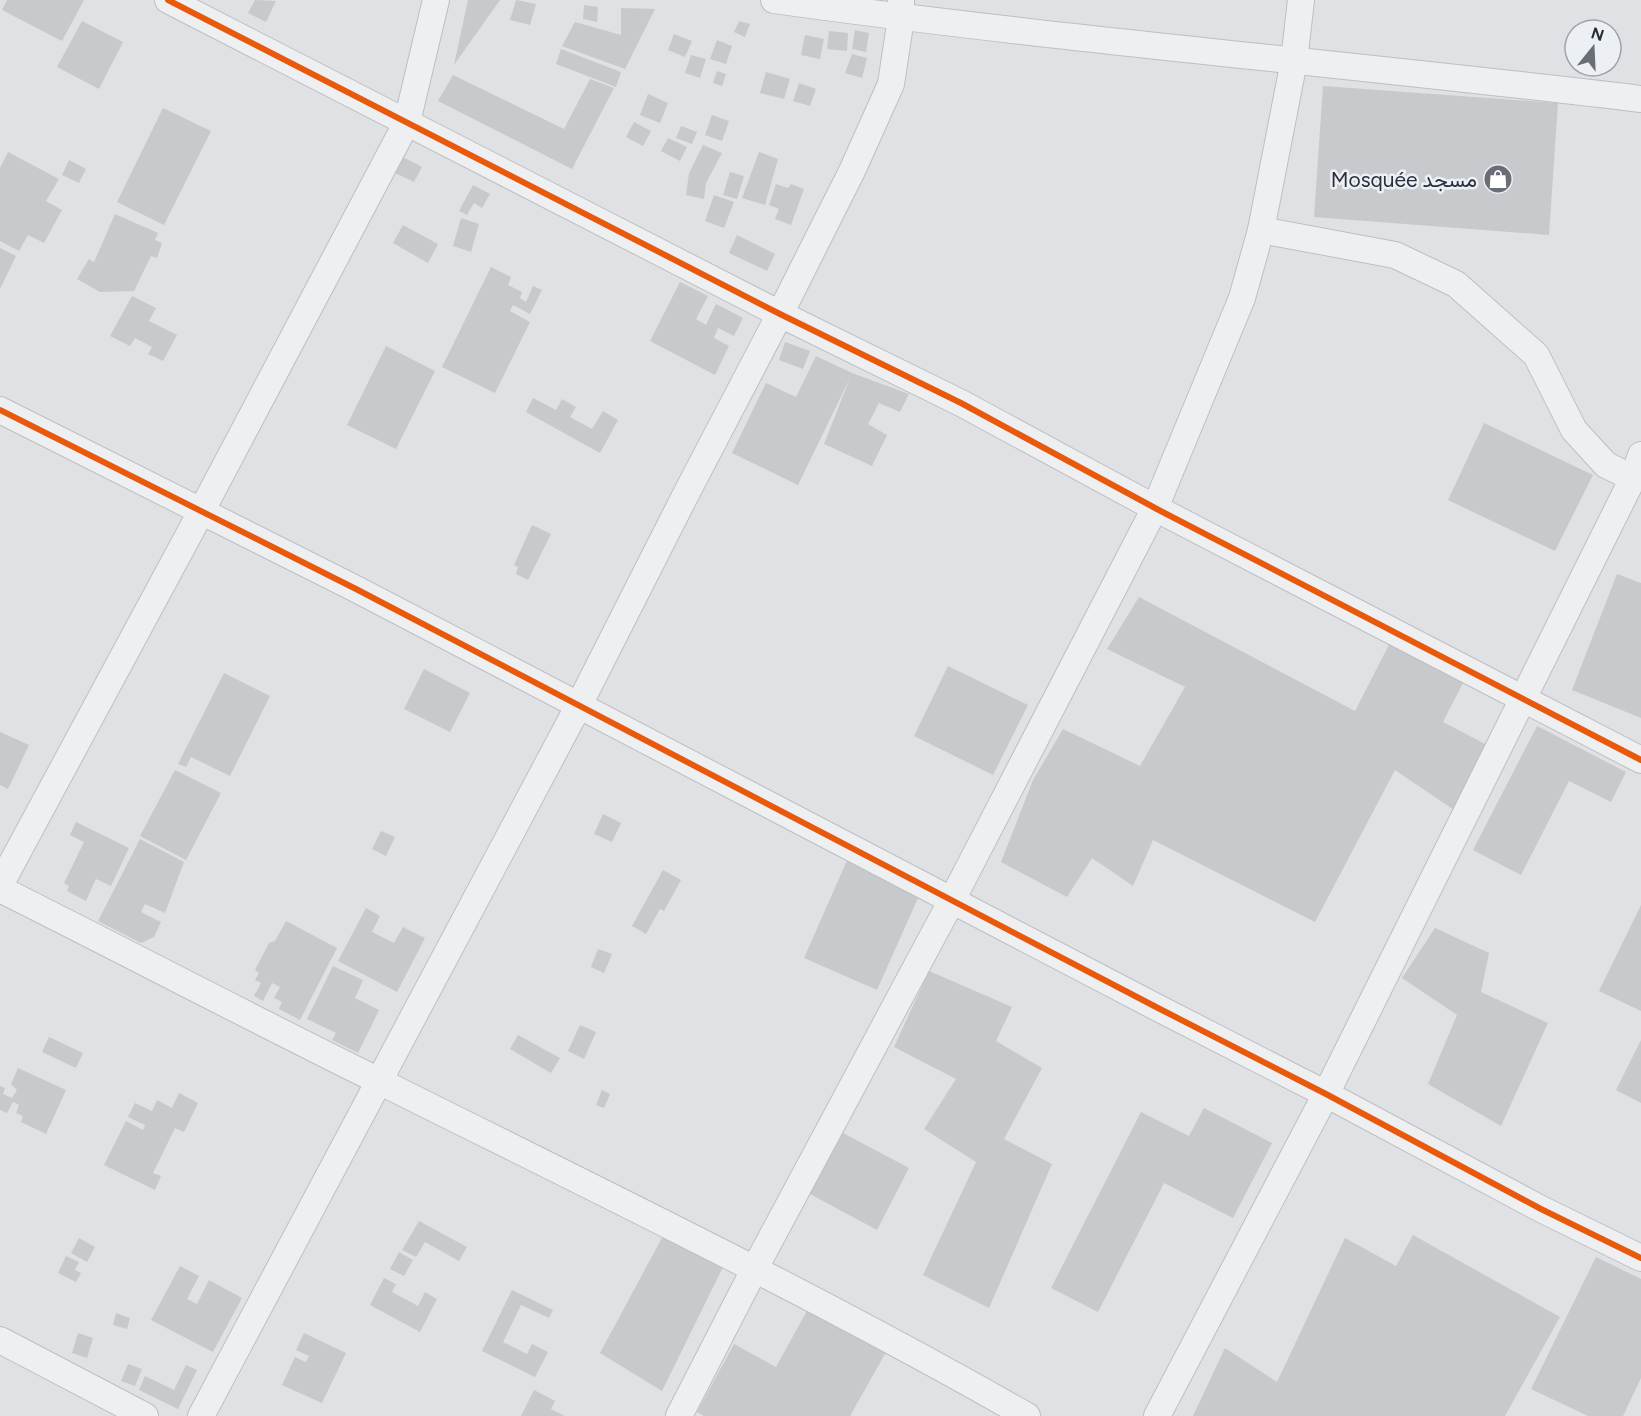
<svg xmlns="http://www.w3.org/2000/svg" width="1641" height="1416" font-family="Figtree,Vazirmatn,sans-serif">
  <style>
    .building { fill: #c7c9cc }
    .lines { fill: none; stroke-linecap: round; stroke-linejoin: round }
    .street-casing { stroke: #bdbfc2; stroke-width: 28 }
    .street { stroke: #eeeff1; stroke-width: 26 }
    .cycleway-casing { stroke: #eceff4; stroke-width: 10 }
    .cycleway { stroke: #e8590c; stroke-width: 6 }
    .labels { text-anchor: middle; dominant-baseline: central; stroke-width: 5; stroke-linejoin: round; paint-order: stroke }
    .poi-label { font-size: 21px; fill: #282e3b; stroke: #eceff4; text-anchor: end }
  </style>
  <rect width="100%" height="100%" fill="#dfe1e4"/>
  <g class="building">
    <polygon points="7,0 84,0 62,41 2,10"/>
    <polygon points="255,0 276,1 266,22 248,13"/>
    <polygon points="468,0 500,0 454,65"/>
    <polygon points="516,0 536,4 530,25 510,20"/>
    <polygon points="584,5 598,7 597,22 583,19"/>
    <polygon points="621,8 655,9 625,69 562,46 575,22 621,35"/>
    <polygon points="82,21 123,42 99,89 57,67"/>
    <polygon points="739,21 750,24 745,37 734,32"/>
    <polygon points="855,30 869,33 866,52 852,49"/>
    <polygon points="829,31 848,33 847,51 827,49"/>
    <polygon points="674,34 692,41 685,57 668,50"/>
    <polygon points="805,35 824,39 820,59 801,55"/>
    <polygon points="717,40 732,46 726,64 710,59"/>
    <polygon points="561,49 621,72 616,87 556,64"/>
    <polygon points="852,54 867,58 862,78 845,73"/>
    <polygon points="691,55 706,59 700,78 685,73"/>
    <polygon points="717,71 726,74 722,86 713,83"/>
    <polygon points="766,72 790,79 784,99 760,93"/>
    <polygon points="453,75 564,129 590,79 614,88 572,169 438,101"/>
    <polygon points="799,83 816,89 810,106 793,101"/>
    <polygon points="1323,86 1558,103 1549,235 1314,217"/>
    <polygon points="648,94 668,103 660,123 640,115"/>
    <polygon points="163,108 211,131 164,225 117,202"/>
    <polygon points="712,115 729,121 722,141 705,135"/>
    <polygon points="634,122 651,131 643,146 626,137"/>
    <polygon points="681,126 697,132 692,144 676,138"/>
    <polygon points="668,138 687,147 680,161 661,151"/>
    <polygon points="703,145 722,153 706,183 704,199 686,195 689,173"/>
    <polygon points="8,152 59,179 46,201 62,210 44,243 28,235 19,251 0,241 0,168"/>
    <polygon points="759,152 778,159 765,205 742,198"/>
    <polygon points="401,156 422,167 414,182 393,172"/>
    <polygon points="69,160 86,169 79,183 62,175"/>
    <polygon points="730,172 744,176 737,199 723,195"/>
    <polygon points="776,184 788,188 791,184 804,189 791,225 775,219 779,209 769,205"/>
    <polygon points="473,185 490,194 482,208 474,203 467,215 459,211"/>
    <polygon points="714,195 734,202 724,228 705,221"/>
    <polygon points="115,214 158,233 155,240 162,243 157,258 151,256 134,291 100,292 77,279 89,259 94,262"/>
    <polygon points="461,218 479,224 471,252 453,246"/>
    <polygon points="403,225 438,244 428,263 393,243"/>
    <polygon points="737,235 775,254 767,271 729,253"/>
    <polygon points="0,248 16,256 0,289"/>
    <polygon points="491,267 511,277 508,285 522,292 520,298 526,302 533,286 542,290 530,314 513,305 510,311 530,322 495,393 442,367"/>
    <polygon points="680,282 708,296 696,319 706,325 716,304 743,318 734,336 718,328 714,338 729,346 715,375 650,341"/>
    <polygon points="132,296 156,308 149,321 177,335 163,361 148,354 152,347 135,338 130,346 110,336"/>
    <polygon points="785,342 810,351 803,369 779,360"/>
    <polygon points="386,346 435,371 396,449 347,425"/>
    <polygon points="816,356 852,373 909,394 900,412 879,403 868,424 887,435 872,466 824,444 850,378 798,485 732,453 766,383 796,397"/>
    <polygon points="533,398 556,410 562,399 576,407 570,417 592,429 603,411 618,420 600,453 526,412"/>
    <polygon points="1484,423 1593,475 1555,551 1448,500"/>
    <polygon points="532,525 551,534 528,580 516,574 518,567 514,565"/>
    <polygon points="1617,574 1641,583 1641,718 1572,690"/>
    <polygon points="1139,597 1355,711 1395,633 1469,671 1443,722 1487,745 1454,810 1395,770 1315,922 1153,840 1133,886 1092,858 1067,897 1001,862 1033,780 1063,729 1140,766 1185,687 1107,649"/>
    <polygon points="948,666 1028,705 993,775 914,736"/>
    <polygon points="424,669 470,693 450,732 404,709"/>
    <polygon points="224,673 270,696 230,776 191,757 186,767 178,764"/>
    <polygon points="1537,726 1626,772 1611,802 1569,781 1521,875 1473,850"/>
    <polygon points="0,732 29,745 8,789 0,785"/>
    <polygon points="175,770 221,793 186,860 140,836"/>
    <polygon points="603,814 621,823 612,842 594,834"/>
    <polygon points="76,822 129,848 111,886 96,879 86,901 67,891 69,886 64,883 84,842 70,835"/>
    <polygon points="381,831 395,837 386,856 372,849"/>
    <polygon points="140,839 184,862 165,913 145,904 141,912 161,922 154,937 141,943 98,921"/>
    <polygon points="849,856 922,889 877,990 804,958"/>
    <polygon points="663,870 681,880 664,911 660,909 646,934 632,926"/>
    <polygon points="1641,905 1641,1011 1599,991"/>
    <polygon points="366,908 380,916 372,932 394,943 403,927 425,938 397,992 338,961"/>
    <polygon points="286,921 337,948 300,1020 279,1009 282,1002 274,998 280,987 272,983 263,1001 254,996 261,983 255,980 259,973 255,970 269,943 275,941"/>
    <polygon points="1435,928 1489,953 1481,992 1548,1023 1501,1126 1428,1084 1457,1015 1402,978"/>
    <polygon points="598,949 612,954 604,973 591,967"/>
    <polygon points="333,966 363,980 355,998 379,1010 358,1053 332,1040 336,1033 307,1019"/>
    <polygon points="929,971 1012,1007 996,1041 1042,1068 1004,1139 1052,1164 989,1308 923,1275 976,1162 924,1129 956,1079 894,1047"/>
    <polygon points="580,1025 596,1032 584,1059 568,1051"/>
    <polygon points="518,1035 560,1058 551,1073 510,1049"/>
    <polygon points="49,1037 83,1053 76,1068 42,1052"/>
    <polygon points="1641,1040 1641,1103 1616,1090"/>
    <polygon points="18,1068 66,1090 46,1134 21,1122 23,1116 16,1113 19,1105 13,1102 7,1113 0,1110 0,1086 5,1088 3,1094 12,1098 17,1090 11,1084"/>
    <polygon points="602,1090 610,1094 604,1108 596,1105"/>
    <polygon points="179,1093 198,1103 184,1132 175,1128 153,1173 161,1176 155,1190 104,1165 126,1121 143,1130 145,1125 128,1117 135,1103 152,1111 157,1100 172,1108"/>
    <polygon points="1204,1108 1272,1143 1233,1218 1164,1183 1098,1312 1051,1288 1141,1112 1189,1136"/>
    <polygon points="843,1133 909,1168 877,1230 810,1194"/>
    <polygon points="419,1221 467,1247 459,1261 425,1242 416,1257 402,1250"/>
    <polygon points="664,1234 724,1265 662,1391 600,1353"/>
    <polygon points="1413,1235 1560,1317 1505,1416 1193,1416 1225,1348 1277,1382 1345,1238 1396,1266"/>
    <polygon points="79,1238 95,1247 87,1262 71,1253"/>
    <polygon points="399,1252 413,1260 404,1276 390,1269"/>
    <polygon points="66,1256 79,1262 75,1270 81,1273 76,1282 58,1273"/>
    <polygon points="1596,1257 1641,1279 1641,1378 1623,1416 1588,1416 1531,1389"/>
    <polygon points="180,1266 199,1276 187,1299 197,1304 209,1280 242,1298 213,1352 151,1320"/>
    <polygon points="384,1278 396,1284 392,1292 418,1306 425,1292 437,1299 420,1332 370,1305"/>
    <polygon points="512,1290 553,1310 549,1318 521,1305 503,1342 527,1354 532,1344 548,1352 535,1377 482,1351"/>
    <polygon points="808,1309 886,1352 850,1416 704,1416 697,1412 734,1344 776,1367"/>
    <polygon points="116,1313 130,1318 127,1329 113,1325"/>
    <polygon points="78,1333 93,1338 87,1358 72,1353"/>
    <polygon points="304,1333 346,1353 322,1403 282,1385 295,1357 306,1362 309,1356 296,1350"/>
    <polygon points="128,1364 142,1369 135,1386 121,1381"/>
    <polygon points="186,1365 197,1370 178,1409 139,1390 145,1376 174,1390"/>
    <polygon points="534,1390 555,1401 551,1409 565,1416 521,1416"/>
  </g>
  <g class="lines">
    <g class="street-casing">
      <g id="street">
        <polyline points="168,0 780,314 961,403 1155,508 1641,760"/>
        <path d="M 774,0 C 1062,40 1352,64 1641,99"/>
        <polyline points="1261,230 1395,255 1456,284 1536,355 1574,430 1606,465 1633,478"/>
        <polyline points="0,410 356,589 1158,1008 1326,1094 1541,1209 1641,1258"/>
        <polyline points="0,885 201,512 407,122 436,0"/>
        <path d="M 0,889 C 128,953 255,1020 383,1083 C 599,1191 817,1296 1027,1416"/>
        <polyline points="0,1340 145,1416"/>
        <polyline points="201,1416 579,705 686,494 780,314 852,171 891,84 901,18 901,0"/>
        <polyline points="679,1416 754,1270 952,900 1155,508 1242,298 1261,230 1294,61 1301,0"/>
        <polyline points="1157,1416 1326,1094 1633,478 1641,455"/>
      </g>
    </g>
    <use href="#street" class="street"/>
    <g class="cycleway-casing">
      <g id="cycleway">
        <polyline points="168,0 780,314 961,403 1155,508 1641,760"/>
        <polyline points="0,410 356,589 1158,1008 1326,1094 1541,1209 1641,1258"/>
      </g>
    </g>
    <use href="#cycleway" class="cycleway"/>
  </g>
  <defs>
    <g id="shop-disc" transform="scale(1.5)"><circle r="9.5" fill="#686d76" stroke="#eceff4"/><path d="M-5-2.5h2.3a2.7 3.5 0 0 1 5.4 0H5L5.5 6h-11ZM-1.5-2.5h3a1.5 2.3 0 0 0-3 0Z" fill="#fff"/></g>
  </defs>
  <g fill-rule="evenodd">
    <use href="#shop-disc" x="1498" y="179"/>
  </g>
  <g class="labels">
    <g class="poi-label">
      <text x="1477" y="179">Mosquée مسجد</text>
    </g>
  </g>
  <g transform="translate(1593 48) rotate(18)"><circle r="28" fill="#eceff4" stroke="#9ea2aa" stroke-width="1.5"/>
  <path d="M0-4.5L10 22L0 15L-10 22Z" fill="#686d76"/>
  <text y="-9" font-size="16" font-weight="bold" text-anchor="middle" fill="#282e3b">N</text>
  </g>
</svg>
